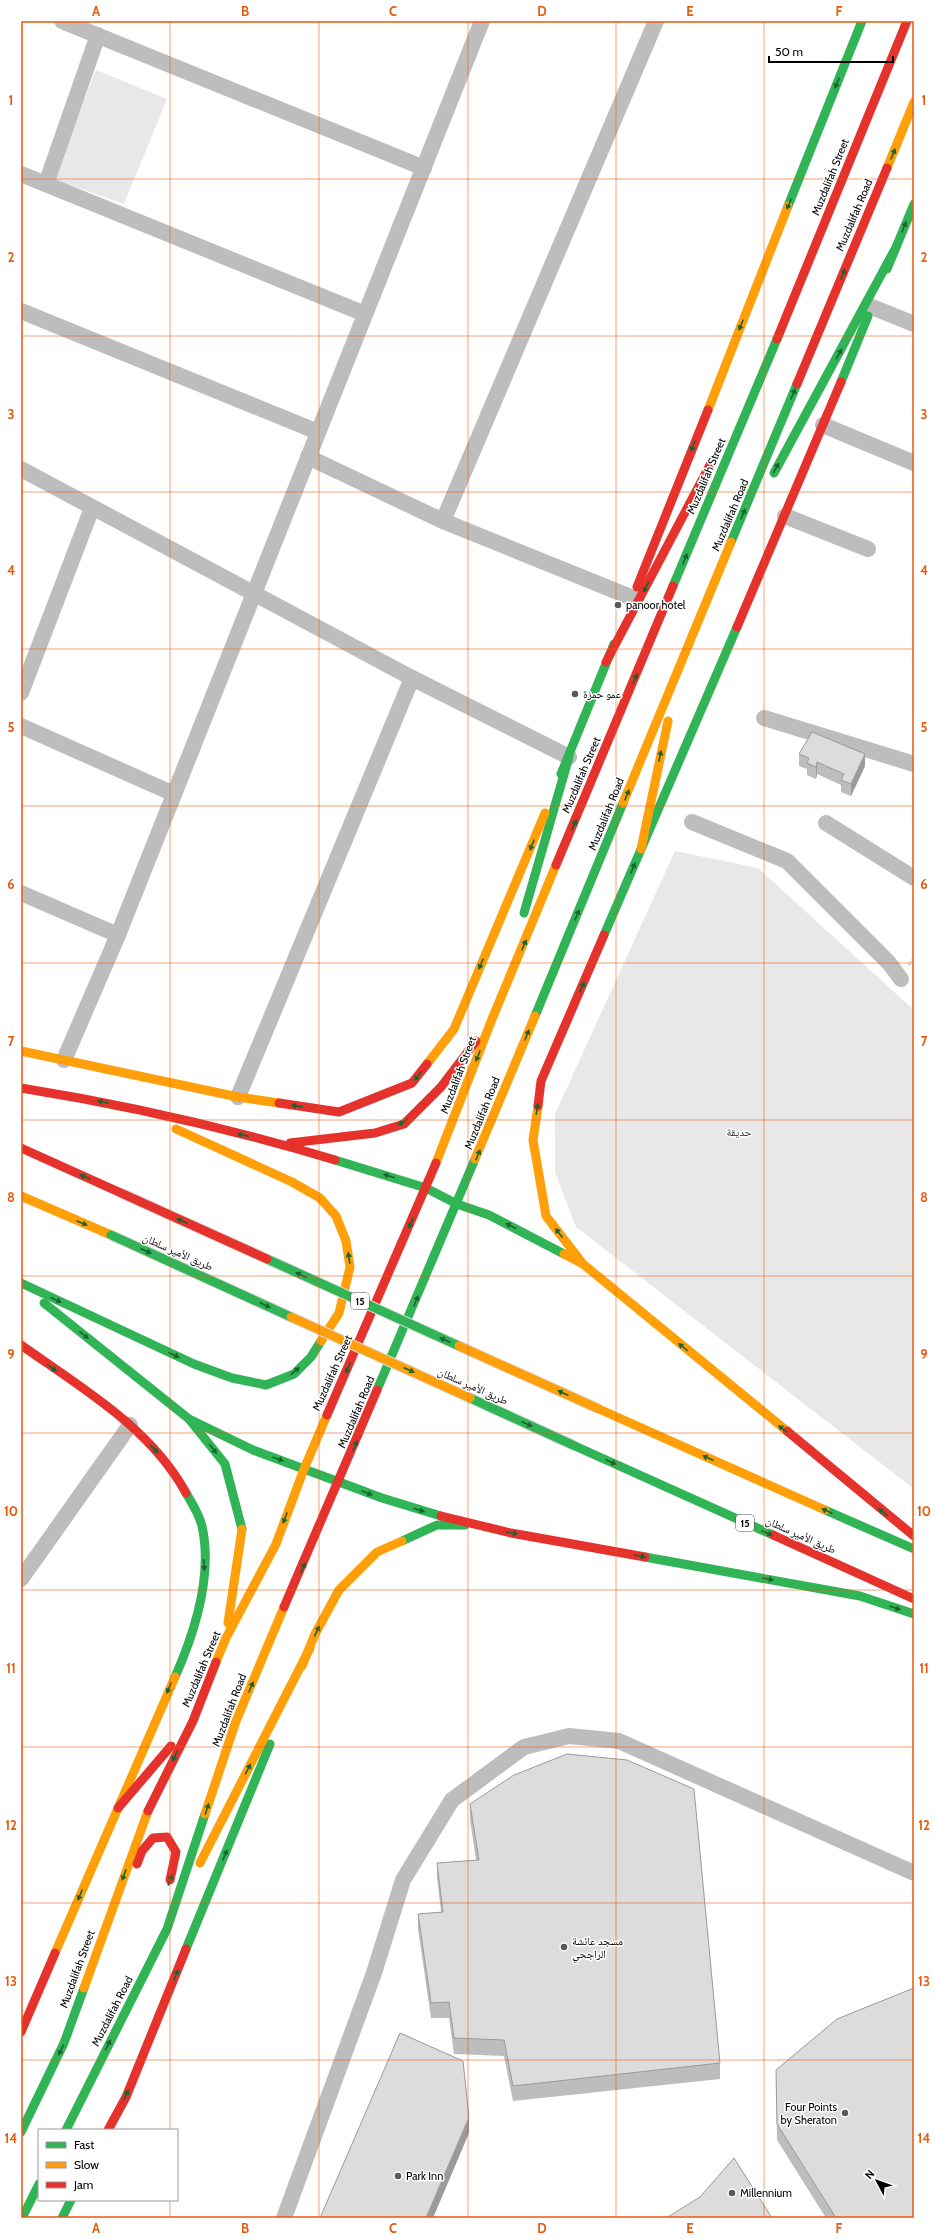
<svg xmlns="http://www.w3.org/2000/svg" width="935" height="2239" font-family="Cabin,'Noto Naskh Arabic',sans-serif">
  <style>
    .green { fill: #e8e8e8 }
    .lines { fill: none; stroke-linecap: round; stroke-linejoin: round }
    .path { stroke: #b8b8b8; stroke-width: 2.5; stroke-dasharray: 1 2; stroke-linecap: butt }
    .street { stroke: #bdbdbd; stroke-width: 16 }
    .fast { stroke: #30b455; stroke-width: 9 }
    .slow { stroke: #ff9f0a; stroke-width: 9 }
    .jam { stroke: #e5322d; stroke-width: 9 }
    .fast-bridge-casing { stroke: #dbdbdb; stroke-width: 11; stroke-linecap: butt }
    .slow-bridge-casing { stroke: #dbdbdb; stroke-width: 11; stroke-linecap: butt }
    .jam-bridge-casing { stroke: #dbdbdb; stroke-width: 11; stroke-linecap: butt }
    .fast-bridge { stroke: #30b455; stroke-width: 9 }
    .slow-bridge { stroke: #ff9f0a; stroke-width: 9 }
    .jam-bridge { stroke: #e5322d; stroke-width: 9 }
    .wall { fill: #bdbdbd }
    .shaded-wall { fill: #9a9a9a }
    .building { fill: #dcdcdc; stroke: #9a9a9a }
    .oneway { fill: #1a632f }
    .grid { fill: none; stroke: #e8590c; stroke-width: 1; stroke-opacity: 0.55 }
    .poi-dot { fill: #595959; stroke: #fff; stroke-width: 1.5 }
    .labels { text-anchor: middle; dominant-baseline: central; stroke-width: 3; stroke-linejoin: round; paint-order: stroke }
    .shield { fill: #fff; stroke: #4c4c4c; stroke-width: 1 }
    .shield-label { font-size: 10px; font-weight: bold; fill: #000 }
    .street-label { font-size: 11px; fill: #000; stroke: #fff }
    .poi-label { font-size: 11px; fill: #000; stroke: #fff; text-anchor: start }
    .park-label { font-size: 11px; fill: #2d2d2d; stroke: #fff }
    .neatline { fill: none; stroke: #e8590c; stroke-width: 1.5 }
    .grid-label { font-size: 13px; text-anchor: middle; font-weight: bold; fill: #e8590c }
  </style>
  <rect width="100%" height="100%" fill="#fff"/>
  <g class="green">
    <polygon points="96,70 167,99 124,204 53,179"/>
    <polygon points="675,851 758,868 914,1010 914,1489 576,1227 555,1172 555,1114"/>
  </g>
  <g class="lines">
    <polyline class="path" points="909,965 914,957"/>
    <g class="street">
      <polyline points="62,21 424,168"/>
      <polyline points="21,174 365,314"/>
      <polyline points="46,184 98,35"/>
      <polyline points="872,307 914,324"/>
      <polyline points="21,311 318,432"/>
      <polyline points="823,425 914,463"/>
      <polyline points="308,457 443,521 633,598"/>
      <polyline points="21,469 412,678 569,757"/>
      <polyline points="785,516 868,549"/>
      <polyline points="443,521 656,21"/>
      <polyline points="21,693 92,508"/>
      <polyline points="764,718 914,764"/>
      <polyline points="21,726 174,794"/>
      <polyline points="692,822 787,861 889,963 901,979"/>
      <polyline points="826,823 914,878"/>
      <polyline points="21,893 118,935"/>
      <polyline points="64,1060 118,935 482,21"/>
      <polyline points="238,1097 412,678"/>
      <polyline points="21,1579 130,1425"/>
      <polyline points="284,2218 374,1973 403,1880 452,1800 524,1747 569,1736 619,1741 914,1873"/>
    </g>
    <g class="fast">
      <polyline points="788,206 862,21"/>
      <polyline points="887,269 914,204"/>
      <polyline points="841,382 868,316"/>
      <polyline points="774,473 894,251"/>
      <polyline points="731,542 797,384"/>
      <polyline points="673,586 777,339"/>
      <polyline points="561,774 614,644"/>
      <polyline points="524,913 569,757"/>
      <polyline points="604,935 737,627"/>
      <polyline points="535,1016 623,803"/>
      <polyline points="335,1160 426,1188 457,1204 489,1215 564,1254"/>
      <polyline points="21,1283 194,1364 232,1378 266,1385 294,1374 311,1357 321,1341"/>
      <polyline points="44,1303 189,1419 225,1464 242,1529"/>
      <polyline points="377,1390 475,1159"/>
      <polyline points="189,1419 253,1450 382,1498 441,1516"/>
      <polyline points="575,1446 773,1535"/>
      <polyline points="825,1510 914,1549"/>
      <polyline points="402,1541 437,1525 465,1525"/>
      <polyline points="645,1557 860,1596 914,1614"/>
      <path d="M 175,1677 C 195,1632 213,1576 202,1526 C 199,1514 192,1503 186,1493"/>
      <polyline points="186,1949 270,1744"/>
      <polyline points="66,2130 167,1929 205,1814"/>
      <polyline points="21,2132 64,2043 84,1988"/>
      <polyline points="22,2218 39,2184"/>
      <polyline points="62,2218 71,2200"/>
    </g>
    <g class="slow">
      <polyline points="887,168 914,102"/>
      <polyline points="708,410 788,206"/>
      <polyline points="623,803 731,542"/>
      <polyline points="641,849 668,721"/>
      <polyline points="21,1051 238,1097 279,1103"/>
      <polyline points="427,1064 454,1029 545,813"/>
      <polyline points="538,1106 533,1140 546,1216 583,1264"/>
      <polyline points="176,1129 292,1182 320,1198 336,1216 346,1241 350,1267 339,1313 321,1341"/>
      <polyline points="475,1159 535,1016"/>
      <polyline points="436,1163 492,1019 556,865"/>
      <polyline points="21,1196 111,1235"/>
      <polyline points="564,1254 583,1264 787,1431"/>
      <polyline points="599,1409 825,1510"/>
      <polyline points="228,1623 242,1529"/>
      <polyline points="216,1662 226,1638 276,1544 304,1469 327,1415"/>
      <polyline points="302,1666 315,1634 339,1590 377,1552 402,1541"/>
      <polyline points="205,1814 236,1721 284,1607"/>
      <polyline points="200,1863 310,1648"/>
      <polyline points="55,1953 175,1677"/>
      <polyline points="84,1988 148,1811"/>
    </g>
    <g class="jam">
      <polyline points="777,339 907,21"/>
      <polyline points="797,384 887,168"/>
      <polyline points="637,587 708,410"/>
      <polyline points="737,627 841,382"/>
      <polyline points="606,662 711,463"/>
      <polyline points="556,865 673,586"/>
      <path d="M 21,1088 C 127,1105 232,1129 335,1160"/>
      <polyline points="279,1103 339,1112 412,1083 427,1064"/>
      <polyline points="538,1106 541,1081 604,935"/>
      <polyline points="290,1143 375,1133 404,1124 441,1087 476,1041"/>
      <polyline points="21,1148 121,1193"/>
      <path d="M 21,1345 C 80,1387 150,1427 186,1493"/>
      <polyline points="327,1415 436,1163"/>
      <polyline points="787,1431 914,1536"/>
      <polyline points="441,1516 511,1533 645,1557"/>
      <polyline points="773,1535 914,1599"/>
      <polyline points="284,1607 377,1390"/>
      <polyline points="118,1808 171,1746"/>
      <polyline points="148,1811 193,1721 216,1662"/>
      <polyline points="137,1864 142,1851 153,1838 167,1837 176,1852 170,1880"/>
      <polyline points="21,2032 55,1953"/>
      <polyline points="108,2130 126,2097 186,1949"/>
    </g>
    <g class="fast-bridge-casing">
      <g id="fast-bridge">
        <polyline points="111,1235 291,1317"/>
        <polyline points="267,1259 459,1346"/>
        <polyline points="470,1398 575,1446"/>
      </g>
    </g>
    <g class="slow-bridge-casing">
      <g id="slow-bridge">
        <polyline points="291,1317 470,1398"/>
        <polyline points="459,1346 599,1409"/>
      </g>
    </g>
    <g class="jam-bridge-casing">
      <polyline id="jam-bridge" points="121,1193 267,1259"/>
    </g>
    <use href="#fast-bridge" class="fast-bridge"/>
    <use href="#slow-bridge" class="slow-bridge"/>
    <use href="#jam-bridge" class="jam-bridge"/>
  </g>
  <g class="wall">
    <polygon points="799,754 865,766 851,796 841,792 841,785 817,774 816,779 807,775 807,769 799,766"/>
    <polygon points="470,1804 720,2063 720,2079 513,2101 504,2056 454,2054 449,2018 431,2018 418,1929 418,1914 441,1912 437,1878 437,1863 476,1860 470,1820"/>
    <polygon points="776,2070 914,2218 826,2218 777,2140"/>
  </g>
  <g class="shaded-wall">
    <polygon points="865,754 865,766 851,796 851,784"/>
    <polygon points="817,762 817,774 816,779 816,767"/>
    <polygon points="469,2117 469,2133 433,2218 426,2218"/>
  </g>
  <g class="building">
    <polygon points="812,732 865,754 851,784 841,780 844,774 817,762 816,767 807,763 809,758 799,754"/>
    <polygon points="567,1754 627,1760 694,1789 720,2063 513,2086 504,2040 454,2038 449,2002 431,2003 418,1914 443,1912 437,1863 479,1860 470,1804 514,1775"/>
    <polygon points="914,1988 914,2217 913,2218 836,2218 777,2124 776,2070 837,2019"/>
    <polygon points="400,2033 463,2061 469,2117 426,2218 320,2218"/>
    <polygon points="734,2158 772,2218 666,2218 700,2197"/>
  </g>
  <defs><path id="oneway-solid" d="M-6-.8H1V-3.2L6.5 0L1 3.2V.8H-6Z"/></defs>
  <g class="oneway">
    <use href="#oneway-solid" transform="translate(837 83) rotate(112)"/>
    <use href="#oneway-solid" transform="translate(893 154) rotate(-67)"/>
    <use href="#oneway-solid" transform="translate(789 204) rotate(112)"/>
    <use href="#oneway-solid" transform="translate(904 227) rotate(-68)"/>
    <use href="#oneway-solid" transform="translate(843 274) rotate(-67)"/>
    <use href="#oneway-solid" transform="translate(741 325) rotate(112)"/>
    <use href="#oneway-solid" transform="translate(839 354) rotate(-61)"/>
    <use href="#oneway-solid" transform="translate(793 394) rotate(-67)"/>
    <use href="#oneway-solid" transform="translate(693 446) rotate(112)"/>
    <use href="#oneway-solid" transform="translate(776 468) rotate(-61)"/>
    <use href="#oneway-solid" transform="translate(743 514) rotate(-67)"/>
    <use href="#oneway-solid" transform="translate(685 559) rotate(-67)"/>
    <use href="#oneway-solid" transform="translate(646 587) rotate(118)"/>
    <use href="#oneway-solid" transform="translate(635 679) rotate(-67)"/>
    <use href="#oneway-solid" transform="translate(660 756) rotate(-78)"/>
    <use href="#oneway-solid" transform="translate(627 795) rotate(-68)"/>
    <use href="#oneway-solid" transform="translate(574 825) rotate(-67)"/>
    <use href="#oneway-solid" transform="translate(532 845) rotate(113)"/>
    <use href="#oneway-solid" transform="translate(633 868) rotate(-67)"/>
    <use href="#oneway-solid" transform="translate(577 915) rotate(-68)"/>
    <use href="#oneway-solid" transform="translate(524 945) rotate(-67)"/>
    <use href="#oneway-solid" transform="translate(481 964) rotate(113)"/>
    <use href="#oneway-solid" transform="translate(582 987) rotate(-67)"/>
    <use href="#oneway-solid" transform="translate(527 1035) rotate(-68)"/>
    <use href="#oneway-solid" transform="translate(478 1056) rotate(111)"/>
    <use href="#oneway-solid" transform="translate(418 1076) rotate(128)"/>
    <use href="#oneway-solid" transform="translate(103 1102) rotate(-167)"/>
    <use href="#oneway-solid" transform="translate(297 1106) rotate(-172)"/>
    <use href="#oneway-solid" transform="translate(537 1109) rotate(-82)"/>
    <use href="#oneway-solid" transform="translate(403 1122) rotate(149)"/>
    <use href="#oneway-solid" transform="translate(243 1135) rotate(-167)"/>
    <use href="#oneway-solid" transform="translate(478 1155) rotate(-68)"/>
    <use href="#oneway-solid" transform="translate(389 1176) rotate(-163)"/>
    <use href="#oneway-solid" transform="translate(85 1177) rotate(-156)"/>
    <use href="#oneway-solid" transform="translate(182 1221) rotate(-156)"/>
    <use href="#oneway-solid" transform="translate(82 1223) rotate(23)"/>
    <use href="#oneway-solid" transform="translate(411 1223) rotate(114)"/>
    <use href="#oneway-solid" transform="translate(511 1226) rotate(-152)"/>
    <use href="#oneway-solid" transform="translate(559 1233) rotate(-127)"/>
    <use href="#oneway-solid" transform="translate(146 1251) rotate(24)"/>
    <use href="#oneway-solid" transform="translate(349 1258) rotate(-99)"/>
    <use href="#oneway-solid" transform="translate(301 1275) rotate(-156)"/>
    <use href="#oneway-solid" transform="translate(56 1300) rotate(25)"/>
    <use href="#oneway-solid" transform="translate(416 1301) rotate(-67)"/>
    <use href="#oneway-solid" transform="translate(265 1305) rotate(24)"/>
    <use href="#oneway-solid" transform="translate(84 1335) rotate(39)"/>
    <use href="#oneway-solid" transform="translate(445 1340) rotate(-156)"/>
    <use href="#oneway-solid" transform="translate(683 1347) rotate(-141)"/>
    <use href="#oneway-solid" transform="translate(174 1355) rotate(25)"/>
    <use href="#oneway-solid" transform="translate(52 1368) rotate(36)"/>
    <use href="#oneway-solid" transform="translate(348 1368) rotate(114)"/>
    <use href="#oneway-solid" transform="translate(409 1370) rotate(24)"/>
    <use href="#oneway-solid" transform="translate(295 1371) rotate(-39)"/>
    <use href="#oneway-solid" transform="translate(563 1393) rotate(-156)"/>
    <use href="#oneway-solid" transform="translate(527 1424) rotate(24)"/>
    <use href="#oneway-solid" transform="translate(783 1429) rotate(-141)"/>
    <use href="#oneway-solid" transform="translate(355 1446) rotate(-67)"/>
    <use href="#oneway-solid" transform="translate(154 1449) rotate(44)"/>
    <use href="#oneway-solid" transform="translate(213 1449) rotate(51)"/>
    <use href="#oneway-solid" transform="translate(708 1458) rotate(-156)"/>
    <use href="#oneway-solid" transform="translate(278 1459) rotate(20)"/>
    <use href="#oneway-solid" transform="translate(611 1462) rotate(24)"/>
    <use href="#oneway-solid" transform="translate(367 1493) rotate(21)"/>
    <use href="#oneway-solid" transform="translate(419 1510) rotate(17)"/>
    <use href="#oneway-solid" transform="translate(827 1511) rotate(-156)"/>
    <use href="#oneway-solid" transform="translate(883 1512) rotate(-141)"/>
    <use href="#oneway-solid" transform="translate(285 1518) rotate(111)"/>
    <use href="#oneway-solid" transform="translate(512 1533) rotate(11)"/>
    <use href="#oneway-solid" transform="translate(767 1533) rotate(24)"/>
    <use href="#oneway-solid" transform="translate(640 1556) rotate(10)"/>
    <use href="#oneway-solid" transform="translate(204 1565) rotate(86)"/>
    <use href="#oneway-solid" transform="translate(303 1568) rotate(-67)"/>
    <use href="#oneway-solid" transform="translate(768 1579) rotate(10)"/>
    <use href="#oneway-solid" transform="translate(895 1608) rotate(19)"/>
    <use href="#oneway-solid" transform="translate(317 1631) rotate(-63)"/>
    <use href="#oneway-solid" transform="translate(251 1687) rotate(-67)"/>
    <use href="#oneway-solid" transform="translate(169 1688) rotate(113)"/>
    <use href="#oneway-solid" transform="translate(175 1756) rotate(117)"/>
    <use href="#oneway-solid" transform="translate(248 1769) rotate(-63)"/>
    <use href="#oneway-solid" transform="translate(207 1809) rotate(-72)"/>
    <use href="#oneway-solid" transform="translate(225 1855) rotate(-68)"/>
    <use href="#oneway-solid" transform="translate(124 1875) rotate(110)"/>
    <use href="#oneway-solid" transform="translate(170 1880) rotate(-71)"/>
    <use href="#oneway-solid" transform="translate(80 1895) rotate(113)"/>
    <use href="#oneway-solid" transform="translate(176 1975) rotate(-68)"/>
    <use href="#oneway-solid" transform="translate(108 2045) rotate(-63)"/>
    <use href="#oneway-solid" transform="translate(61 2050) rotate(116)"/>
    <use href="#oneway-solid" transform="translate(126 2095) rotate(-66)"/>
  </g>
  <path class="grid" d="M 170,21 L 170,2130M 319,21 L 319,2218M 468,21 L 468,2218M 616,21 L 616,2218M 764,21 L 764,2218M 21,179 L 914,179M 21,336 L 914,336M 21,492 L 914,492M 21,649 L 914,649M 21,806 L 914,806M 21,963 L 914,963M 21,1120 L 914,1120M 21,1276 L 914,1276M 21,1433 L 914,1433M 21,1590 L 914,1590M 21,1747 L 914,1747M 21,1903 L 914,1903M 21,2060 L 914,2060M 170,2200 L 170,2218"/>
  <g class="poi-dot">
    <circle cx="618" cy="605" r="4"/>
    <circle cx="575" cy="694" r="4"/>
    <circle cx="564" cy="1947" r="4"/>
    <circle cx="845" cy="2113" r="4"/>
    <circle cx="398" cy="2176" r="4"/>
    <circle cx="732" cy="2193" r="4"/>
  </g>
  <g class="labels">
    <g class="shield">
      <rect x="351" y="1293" width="18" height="16" rx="3"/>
      <rect x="736" y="1515" width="18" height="16" rx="3"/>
    </g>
    <g class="shield-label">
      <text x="360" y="1301">15</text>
      <text x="745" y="1523">15</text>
    </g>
    <g class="street-label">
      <text transform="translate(830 177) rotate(-68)">Muzdalifah Street</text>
      <text transform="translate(854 215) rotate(-67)">Muzdalifah Road</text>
      <text transform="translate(706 476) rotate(-67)">Muzdalifah Street</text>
      <text transform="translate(730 515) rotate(-67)">Muzdalifah Road</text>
      <text transform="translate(581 775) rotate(-67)">Muzdalifah Street</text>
      <text transform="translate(606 814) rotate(-68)">Muzdalifah Road</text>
      <text transform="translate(458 1075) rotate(-69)">Muzdalifah Street</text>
      <text transform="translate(482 1113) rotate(-68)">Muzdalifah Road</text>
      <text transform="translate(178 1252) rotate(24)">طريق الأمير سلطان</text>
      <text transform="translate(332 1373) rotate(-66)">Muzdalifah Street</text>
      <text transform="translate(473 1386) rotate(24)">طريق الأمير سلطان</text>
      <text transform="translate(356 1412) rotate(-67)">Muzdalifah Road</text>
      <text transform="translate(801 1535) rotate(24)">طريق الأمير سلطان</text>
      <text transform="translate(201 1669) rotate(-67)">Muzdalifah Street</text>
      <text transform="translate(229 1710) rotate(-69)">Muzdalifah Road</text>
      <text transform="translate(77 1969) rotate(-70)">Muzdalifah Street</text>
      <text transform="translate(112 2011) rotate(-63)">Muzdalifah Road</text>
    </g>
    <g class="poi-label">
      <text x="626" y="605">panoor hotel</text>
      <text x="583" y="694">عمو حمزة</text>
      <text x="572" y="1941">مسجد عائشة<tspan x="572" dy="13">الراجحي</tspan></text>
      <text x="837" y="2107" text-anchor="end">Four Points<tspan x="837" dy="13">by Sheraton</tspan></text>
      <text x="406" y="2176">Park Inn</text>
      <text x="740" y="2193">Millennium</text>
    </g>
    <g class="park-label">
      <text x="739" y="1132">حديقة</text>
    </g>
  </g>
  <rect width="935" height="2239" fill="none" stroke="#ffffff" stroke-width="44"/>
  <rect x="38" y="2129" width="140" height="72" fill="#ffffff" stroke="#999999"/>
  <rect x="46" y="2142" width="20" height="6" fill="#30b455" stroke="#999999"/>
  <text x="74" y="2149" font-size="12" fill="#000000">Fast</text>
  <rect x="46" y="2162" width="20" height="6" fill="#ff9f0a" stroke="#999999"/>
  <text x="74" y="2169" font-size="12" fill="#000000">Slow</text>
  <rect x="46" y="2182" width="20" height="6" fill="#e5322d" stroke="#999999"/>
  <text x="74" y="2189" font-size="12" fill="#000000">Jam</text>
  <g transform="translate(877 2181) rotate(311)" stroke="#ffffff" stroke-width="3" paint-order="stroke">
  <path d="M0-3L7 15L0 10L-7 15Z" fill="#000000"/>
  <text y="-6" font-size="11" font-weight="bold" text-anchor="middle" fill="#000000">N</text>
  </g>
  <path d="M769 56v6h124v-6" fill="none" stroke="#000000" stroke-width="2"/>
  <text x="775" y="56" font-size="12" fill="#000000" stroke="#ffffff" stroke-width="3" paint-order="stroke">50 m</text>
  <rect x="22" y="22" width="891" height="2195" class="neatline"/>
  <g class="grid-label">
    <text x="96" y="16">A</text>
    <text x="245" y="16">B</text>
    <text x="393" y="16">C</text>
    <text x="542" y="16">D</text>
    <text x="690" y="16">E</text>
    <text x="839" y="16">F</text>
    <text x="11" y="105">1</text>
    <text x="924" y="105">1</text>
    <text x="11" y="262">2</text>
    <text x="924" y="262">2</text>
    <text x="11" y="419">3</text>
    <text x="924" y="419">3</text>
    <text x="11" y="575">4</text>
    <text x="924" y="575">4</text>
    <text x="11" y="732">5</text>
    <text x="924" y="732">5</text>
    <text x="11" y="889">6</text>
    <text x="924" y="889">6</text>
    <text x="11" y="1046">7</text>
    <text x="924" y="1046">7</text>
    <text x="11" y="1202">8</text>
    <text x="924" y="1202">8</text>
    <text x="11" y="1359">9</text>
    <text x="924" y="1359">9</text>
    <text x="11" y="1516">10</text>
    <text x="924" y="1516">10</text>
    <text x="11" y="1673">11</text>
    <text x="924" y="1673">11</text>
    <text x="11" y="1830">12</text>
    <text x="924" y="1830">12</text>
    <text x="11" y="1986">13</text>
    <text x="924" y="1986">13</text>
    <text x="11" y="2143">14</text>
    <text x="924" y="2143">14</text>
    <text x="96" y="2233">A</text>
    <text x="245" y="2233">B</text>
    <text x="393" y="2233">C</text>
    <text x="542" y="2233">D</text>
    <text x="690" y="2233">E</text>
    <text x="839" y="2233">F</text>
  </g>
</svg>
